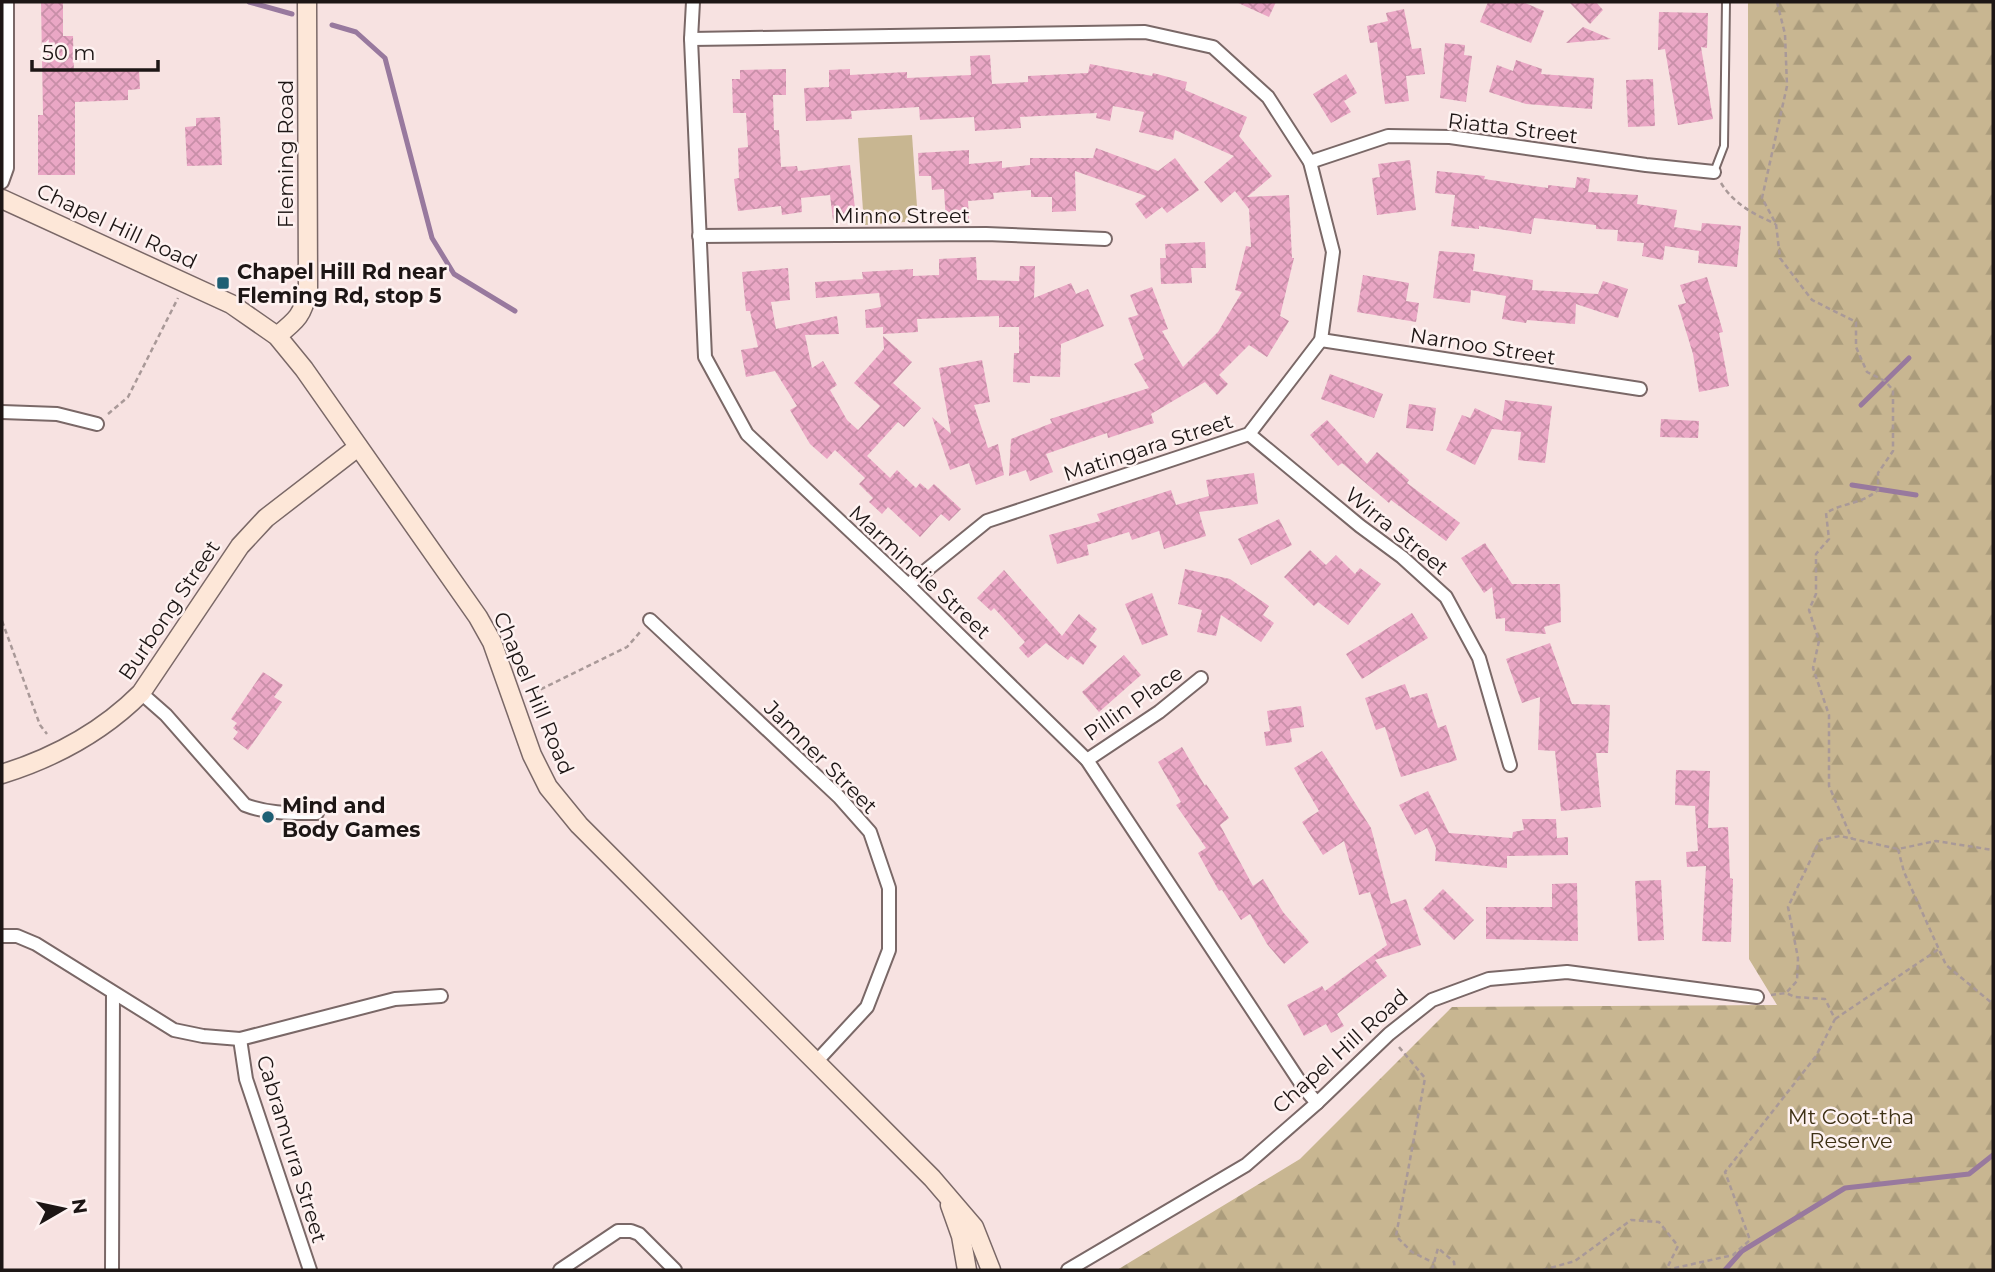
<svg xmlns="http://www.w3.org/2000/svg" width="1995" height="1272" font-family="Montserrat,sans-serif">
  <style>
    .green { fill: #c8b691 }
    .forest { fill: url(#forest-firs) }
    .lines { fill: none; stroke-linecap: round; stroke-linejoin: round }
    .stream { stroke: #98799e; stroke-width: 5 }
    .building { fill: url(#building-cross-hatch) }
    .lane-casing { stroke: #7a6867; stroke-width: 10 }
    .street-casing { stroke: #7a6867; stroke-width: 16 }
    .secondary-casing { stroke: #7a6867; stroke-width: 21 }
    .path { stroke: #a99998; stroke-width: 2.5; stroke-dasharray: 5 3.5; stroke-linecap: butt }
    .lane { stroke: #fff; stroke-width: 6 }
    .street { stroke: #fff; stroke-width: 12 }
    .secondary { stroke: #fde7d8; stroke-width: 18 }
    .poi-dot { fill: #1f5f74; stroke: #fef2f1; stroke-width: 2.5 }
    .labels { text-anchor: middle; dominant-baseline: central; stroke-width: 5; stroke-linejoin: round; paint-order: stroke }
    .street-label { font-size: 21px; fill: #1d1615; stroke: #fef2f1 }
    .poi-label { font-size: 21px; font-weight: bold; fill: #1d1615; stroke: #fef2f1; text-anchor: start }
    .park-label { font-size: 21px; fill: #3e3115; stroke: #fef2f1 }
  </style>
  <defs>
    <pattern id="forest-firs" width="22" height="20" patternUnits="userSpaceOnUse" patternTransform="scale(1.75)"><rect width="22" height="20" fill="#c8b691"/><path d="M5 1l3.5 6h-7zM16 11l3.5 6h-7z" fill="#ab9c7c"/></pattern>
    <pattern id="building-cross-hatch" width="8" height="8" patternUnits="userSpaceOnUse" patternTransform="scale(1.75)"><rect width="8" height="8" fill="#eaa7c5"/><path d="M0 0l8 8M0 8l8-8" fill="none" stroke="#c88fa8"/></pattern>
  </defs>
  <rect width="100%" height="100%" fill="#f7e2e1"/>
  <polygon class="green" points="912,135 918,221 864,225 858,138"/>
  <polygon class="forest" points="1748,2 1993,2 1993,1270 1117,1270 1300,1159 1452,1007 1777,1005 1749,959"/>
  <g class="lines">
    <g class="stream">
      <polyline points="249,2 292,14"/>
      <polyline points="332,25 356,32 385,58 432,238 454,274 515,311"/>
      <polyline points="1861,405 1909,358"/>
      <polyline points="1852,485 1916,495"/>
      <polyline points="1725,1270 1742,1251 1845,1188 1969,1174 1993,1155"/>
    </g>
  </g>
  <g class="building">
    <polygon points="41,2 63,2 63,36 73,36 74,72 139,70 140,89 128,90 128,100 75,102 75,175 38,175 38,115 43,115"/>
    <polygon points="1236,2 1276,2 1269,17"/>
    <polygon points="1488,2 1523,2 1544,11 1531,43 1480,22"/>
    <polygon points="1569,2 1596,2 1603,10 1590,24"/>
    <polygon points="1404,9 1412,49 1421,48 1425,74 1406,76 1409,101 1385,104 1377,42 1370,43 1367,26 1388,21 1386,13"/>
    <polygon points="1659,12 1708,13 1707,48 1701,47 1713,119 1678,125 1665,49 1658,50"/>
    <polygon points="1583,27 1611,39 1566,43"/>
    <polygon points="1445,43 1465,45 1464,55 1472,56 1466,102 1440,98"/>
    <polygon points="990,55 992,84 1028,82 1028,76 1088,73 1090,64 1152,76 1153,73 1187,82 1185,90 1247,117 1239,136 1272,176 1247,197 1289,195 1292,258 1294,258 1280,316 1289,321 1267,357 1249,345 1219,375 1228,384 1217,395 1205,382 1151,414 1154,423 1108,438 1107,433 1046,454 1053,472 1030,481 1026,470 1009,476 1011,439 1052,423 1050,419 1149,388 1134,364 1144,359 1128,318 1138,315 1130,295 1152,287 1168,329 1162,331 1183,367 1218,332 1242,292 1235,290 1246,246 1251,247 1249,209 1235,191 1221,203 1204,182 1234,156 1175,130 1173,140 1139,132 1144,112 1113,106 1110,121 1096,118 1097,113 1020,117 1021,128 975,131 974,117 920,120 919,107 851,111 852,119 806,121 804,88 829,87 829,70 850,69 850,75 907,72 907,78 971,75 970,56"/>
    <polygon points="1516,60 1542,69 1541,74 1594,78 1592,109 1526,104 1489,92 1497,65 1513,71"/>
    <polygon points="786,69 786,95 773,95 774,130 779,130 781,167 797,166 798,171 850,165 856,217 833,220 830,195 801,198 802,212 782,215 781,206 738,211 734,179 739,178 738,148 748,147 746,113 733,113 732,79 740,79 740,70"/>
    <polygon points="1346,74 1357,93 1344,101 1351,112 1331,123 1313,94"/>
    <polygon points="1653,79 1655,126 1628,127 1626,80"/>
    <polygon points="220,117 222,165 187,166 185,127 196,126 196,118"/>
    <polygon points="1096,148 1158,171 1175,158 1199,190 1167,213 1162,207 1146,219 1135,204 1146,196 1075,171 1076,211 1052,212 1052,197 1031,197 1031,190 993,193 994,199 968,201 969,220 946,222 944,189 932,190 931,176 919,176 918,153 969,150 969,164 1002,161 1002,168 1030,165 1030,158 1093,158"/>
    <polygon points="1410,160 1416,210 1377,215 1372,178 1380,177 1378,164"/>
    <polygon points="1437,171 1485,176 1484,179 1548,188 1548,185 1575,188 1577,177 1590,179 1588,192 1638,195 1637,204 1677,210 1674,227 1701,231 1702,223 1741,226 1737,267 1698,263 1699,251 1665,246 1663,260 1642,256 1644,243 1617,241 1618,230 1596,229 1596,225 1534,218 1531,234 1479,226 1479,229 1451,226 1455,195 1435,193"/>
    <polygon points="1205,242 1206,268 1191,268 1192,283 1161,284 1160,258 1166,258 1165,244"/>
    <polygon points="1439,251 1475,254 1473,271 1533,280 1532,290 1598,294 1603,281 1628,289 1618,318 1576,304 1575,324 1527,320 1526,323 1502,319 1506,296 1471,290 1470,303 1433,298"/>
    <polygon points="976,257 977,280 1019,281 1020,266 1035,266 1034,298 1071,283 1076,294 1088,289 1104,326 1061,344 1060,377 1030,376 1030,383 1013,382 1014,353 1019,353 1019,327 999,327 999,316 917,319 918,332 883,334 883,327 866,328 865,310 881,307 879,293 816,298 815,282 863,279 862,272 913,269 913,276 939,275 939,259"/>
    <polygon points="788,268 790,300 771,302 776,329 837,316 839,334 805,335 812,368 823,361 837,385 830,390 847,420 858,430 880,406 854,383 884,349 883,336 912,362 893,383 921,408 904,427 898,422 867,456 890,478 897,470 916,488 920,483 928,490 934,484 961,509 949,521 941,514 920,537 888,507 882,514 869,502 873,498 859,484 865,478 835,450 827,459 810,444 790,410 797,406 775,371 746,377 741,350 758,347 750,311 746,311 742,272"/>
    <polygon points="1363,275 1409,283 1406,301 1419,303 1416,322 1357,312"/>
    <polygon points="1707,277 1723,332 1719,333 1729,386 1699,392 1693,354 1678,305 1686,303 1680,285"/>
    <polygon points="982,360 990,402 974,405 988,448 998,444 1004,475 976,485 969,463 950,470 932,417 951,434 939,368"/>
    <polygon points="1330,374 1383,394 1374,418 1321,399"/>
    <polygon points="1505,400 1552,406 1545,463 1518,460 1521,432 1492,429 1475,465 1446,450 1462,415 1470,418 1475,408 1502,421"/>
    <polygon points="1409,404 1436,408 1433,431 1406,428"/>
    <polygon points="1661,419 1699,421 1698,438 1660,437"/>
    <polygon points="1327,420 1367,464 1377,452 1409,480 1407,483 1460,523 1446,541 1391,500 1389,503 1342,463 1338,466 1310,435"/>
    <polygon points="1254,473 1258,504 1199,512 1206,536 1164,549 1159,531 1132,540 1129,532 1087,545 1089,555 1057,564 1049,535 1100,521 1097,514 1171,490 1176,505 1209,496 1206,480"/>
    <polygon points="1279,519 1292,545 1251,565 1238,539"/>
    <polygon points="1485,543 1512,584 1560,584 1561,622 1544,627 1546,634 1505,631 1505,618 1496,619 1492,587 1484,593 1461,558"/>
    <polygon points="1310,550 1326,565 1336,555 1355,574 1360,568 1381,584 1348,625 1318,602 1314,606 1284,577"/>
    <polygon points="1185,569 1230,579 1269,606 1263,615 1274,623 1261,642 1221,615 1216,636 1197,632 1202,610 1178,604"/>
    <polygon points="1004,570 1062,636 1079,614 1097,629 1089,640 1097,646 1083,665 1071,656 1068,660 1046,643 1028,658 1019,648 1025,642 994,608 991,611 977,598"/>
    <polygon points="1152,593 1168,635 1142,645 1125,604"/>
    <polygon points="1412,613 1428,638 1362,679 1346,654"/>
    <polygon points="1550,643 1572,704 1610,705 1608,753 1596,753 1601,807 1561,811 1555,751 1538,750 1540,697 1522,703 1506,659"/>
    <polygon points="1124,655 1141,675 1099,712 1082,692"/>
    <polygon points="263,672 283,685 274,697 282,702 248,750 233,739 238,732 233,728 237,723 231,719"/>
    <polygon points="1405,684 1410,698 1427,693 1438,728 1446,725 1457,760 1401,777 1385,727 1376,730 1365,698"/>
    <polygon points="1301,706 1304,727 1290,729 1292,742 1266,746 1264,732 1270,731 1267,711"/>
    <polygon points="1182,747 1205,786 1206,784 1229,818 1220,825 1253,886 1263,879 1283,912 1309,942 1284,964 1267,944 1250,914 1241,920 1222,890 1219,891 1198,853 1206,848 1176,805 1181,802 1158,762"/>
    <polygon points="1322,751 1371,828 1391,904 1406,899 1421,945 1375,960 1387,976 1337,1014 1344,1026 1331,1033 1326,1024 1304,1036 1287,1005 1322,986 1325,991 1387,945 1370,892 1359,895 1344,841 1323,855 1302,822 1319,811 1294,768"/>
    <polygon points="1676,770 1710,771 1708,828 1728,827 1730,878 1733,879 1731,942 1702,941 1706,866 1687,867 1686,852 1698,851 1695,806 1675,805"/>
    <polygon points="1428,791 1449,833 1512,838 1513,832 1524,830 1522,819 1556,819 1557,838 1568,837 1568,855 1507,856 1507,868 1435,861 1436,848 1427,828 1415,835 1399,805"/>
    <polygon points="1661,880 1664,940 1638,941 1635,881"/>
    <polygon points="1577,883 1578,941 1486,939 1486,907 1552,907 1552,884"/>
    <polygon points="1443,889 1474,920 1454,940 1423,909"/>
  </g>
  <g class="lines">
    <g class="lane-casing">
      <polyline id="lane" points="1714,172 1724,146 1726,2"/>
    </g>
    <g class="street-casing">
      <g id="street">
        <polyline points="693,2 691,39 705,357 747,434 908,585 1087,760 1304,1088 1317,1103"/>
        <polyline points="691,39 1145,32 1213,47 1268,97 1310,162 1333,252 1321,340 1249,434 987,521 908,585"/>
        <polyline points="1310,162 1388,136 1450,137 1646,165 1714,172"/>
        <polyline points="2,182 7,168 7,2"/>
        <polyline points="699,236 986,234 1105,239"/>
        <polyline points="1321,340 1640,389"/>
        <polyline points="2,412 57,414 97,424"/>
        <polyline points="1249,434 1360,526 1402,557 1446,597 1479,658 1510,765"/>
        <polyline points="650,620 839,797 870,832 889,888 889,950 867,1007 816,1062"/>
        <path d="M 141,693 L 166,715 L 245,805 C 268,814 292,813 317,813"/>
        <polyline points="1087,760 1159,712 1201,678"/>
        <polyline points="2,936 17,936 36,944 174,1030 203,1036 240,1039 395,999 441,996"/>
        <polyline points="240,1039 246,1079 310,1270"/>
        <polyline points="112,1270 113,993"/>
        <polyline points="560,1270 618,1231 631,1231 639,1234 675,1270"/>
        <polyline points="1068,1270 1246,1165 1317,1103 1389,1034 1432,1000 1489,979 1567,972 1757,997"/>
      </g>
    </g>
    <g class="secondary-casing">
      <g id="secondary">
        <polyline points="2,199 231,304 277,336 304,369 478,617 492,642 532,755 548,787 579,825 932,1178 974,1227 991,1270"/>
        <path d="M 277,336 C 297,320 303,315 308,289 L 307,2"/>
        <path d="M 2,774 C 53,758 103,731 141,693 L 240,546 L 266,518 L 358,447"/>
        <polyline points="950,1205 961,1236 967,1270"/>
      </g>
    </g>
    <g class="path">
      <path d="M 1777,2 L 1785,34 L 1787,86 L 1762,198 L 1776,224 L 1780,258 L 1812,300 L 1856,322 L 1856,347 L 1867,372 L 1885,381 L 1893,390 L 1893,451 L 1878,473 L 1878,490 C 1860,505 1844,502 1826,513 L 1829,539 L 1816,554 L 1816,594 L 1809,610 L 1819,641 L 1813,668 L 1829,715 L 1829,786 L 1852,839"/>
      <path d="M 1721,183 C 1734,204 1753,214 1776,224"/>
      <polyline points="108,414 128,397 178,298"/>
      <polyline points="2,621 40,725 47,734"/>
      <polyline points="533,693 627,647 641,631"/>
      <polyline points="1898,849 1904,872 1946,965 1993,1004"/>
      <polyline points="1771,995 1786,993 1797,981 1798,958 1788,907 1820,840 1840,836 1898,849 1936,841 1993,850"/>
      <polyline points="1835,1019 1939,949"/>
      <polyline points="1399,1047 1425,1078 1396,1236 1412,1252 1434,1263"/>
      <polyline points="1432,1270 1438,1248 1454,1262 1455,1270"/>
      <polyline points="1543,1270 1575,1261 1631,1220 1659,1222 1678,1246 1667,1268"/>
      <polyline points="1666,1270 1733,1255 1750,1240 1725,1172 1816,1056 1835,1019 1825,999 1795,997 1786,993"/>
    </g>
    <use href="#lane" class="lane"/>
    <use href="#street" class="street"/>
    <use href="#secondary" class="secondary"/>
  </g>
  <g class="poi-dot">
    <rect x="216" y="276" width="14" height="14" rx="3.5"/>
    <circle cx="268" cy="817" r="7"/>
  </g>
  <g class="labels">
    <g class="street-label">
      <text transform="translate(1513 128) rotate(7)">Riatta Street</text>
      <text transform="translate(285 154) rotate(-90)">Fleming Road</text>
      <text x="902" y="215">Minno Street</text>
      <text transform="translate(117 226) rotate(25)">Chapel Hill Road</text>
      <text transform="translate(1483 346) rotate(9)">Narnoo Street</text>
      <text transform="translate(1148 447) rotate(-18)">Matingara Street</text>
      <text transform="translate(1397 531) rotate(39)">Wirra Street</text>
      <text transform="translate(920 572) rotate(43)">Marmindie Street</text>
      <text transform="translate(169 610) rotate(-56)">Burbong Street</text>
      <text transform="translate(534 693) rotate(67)">Chapel Hill Road</text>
      <text transform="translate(1133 703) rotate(-35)">Pillin Place</text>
      <text transform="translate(821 757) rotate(45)">Jamner Street</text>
      <text transform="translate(1340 1051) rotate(-42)">Chapel Hill Road</text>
      <text transform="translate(292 1149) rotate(73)">Cabramurra Street</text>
    </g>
    <g class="poi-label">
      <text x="237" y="271">Chapel Hill Rd near<tspan x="237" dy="24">Fleming Rd, stop 5</tspan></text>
      <text x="282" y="805">Mind and<tspan x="282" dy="24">Body Games</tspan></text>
    </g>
    <g class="park-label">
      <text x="1851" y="1116">Mt Coot-tha<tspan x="1851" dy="24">Reserve</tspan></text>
    </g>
  </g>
  <rect width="1995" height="1272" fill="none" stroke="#1d1615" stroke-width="7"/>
  <g transform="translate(63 1209) rotate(81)" stroke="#fef2f1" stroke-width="5" paint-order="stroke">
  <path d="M0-5L12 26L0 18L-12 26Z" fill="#1d1615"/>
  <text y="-10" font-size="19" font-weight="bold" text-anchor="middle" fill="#1d1615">N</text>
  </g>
  <path d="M32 60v10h126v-10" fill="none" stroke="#1d1615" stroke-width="3.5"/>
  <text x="42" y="60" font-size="21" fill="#1d1615" stroke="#fef2f1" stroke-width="5" paint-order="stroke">50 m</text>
</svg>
